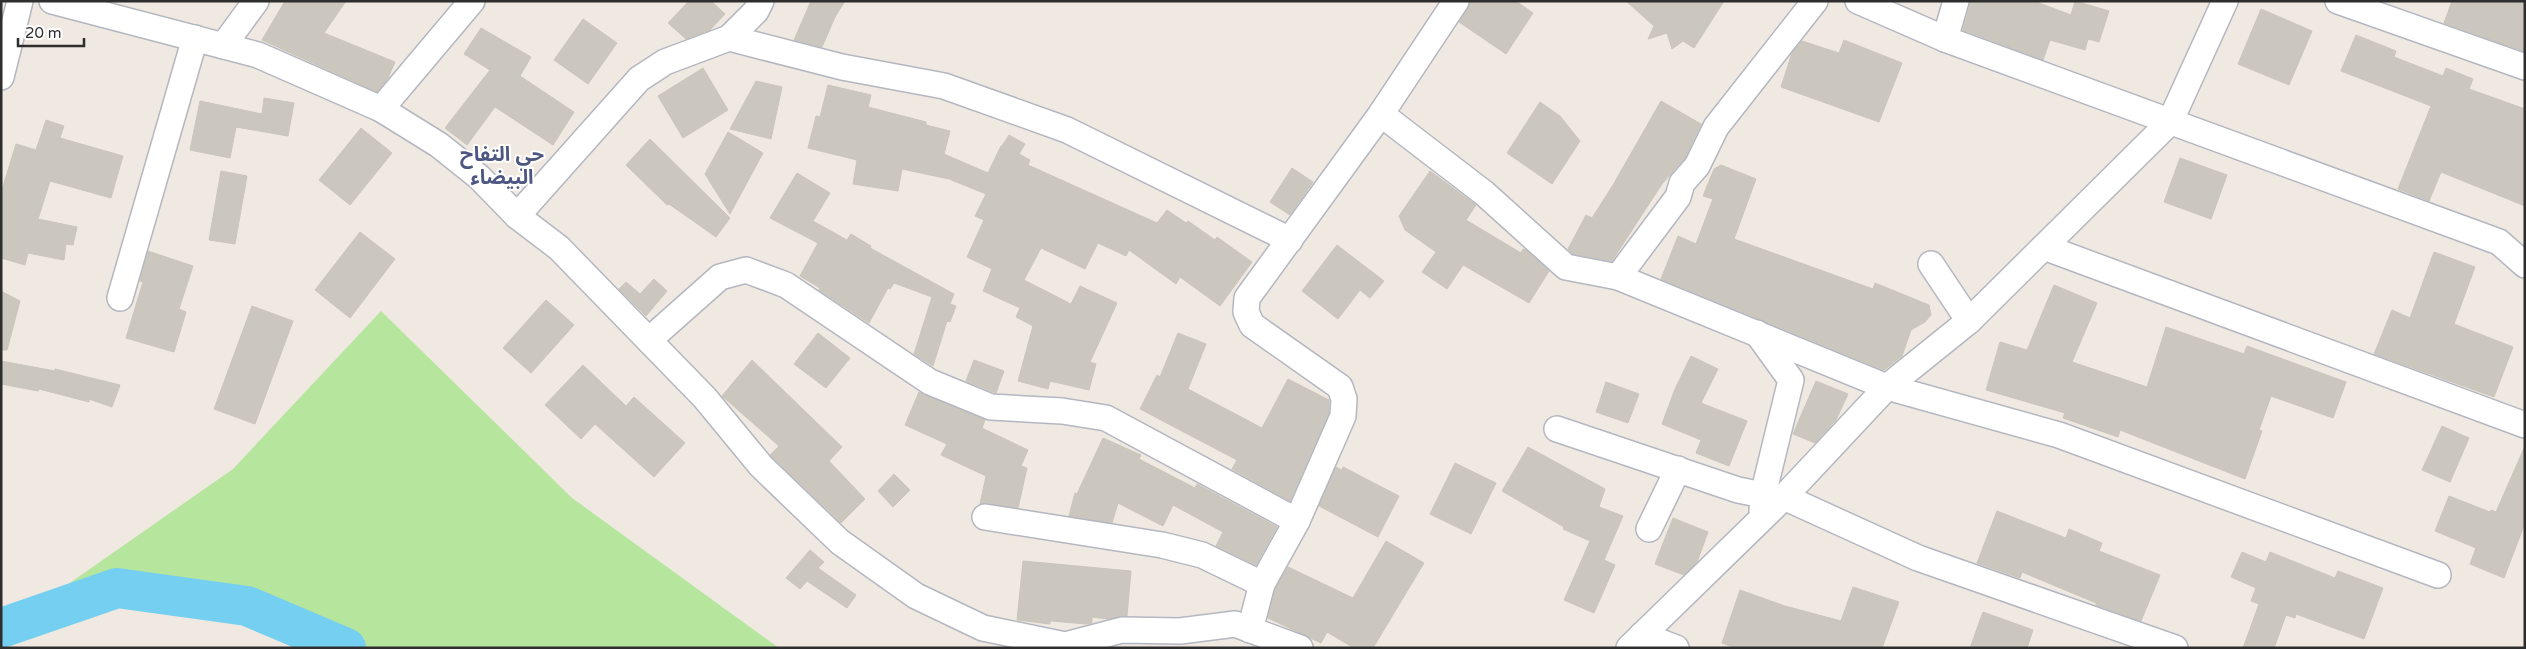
<svg xmlns="http://www.w3.org/2000/svg" width="2526" height="649" font-family="'Varela Round','Noto Sans Arabic',sans-serif">
  <style>
    .green { fill: #b6e59e }
    .lines { fill: none; stroke-linecap: round; stroke-linejoin: round }
    .river { stroke: #75cff0; stroke-width: 40 }
    .building { fill: #cbc7bf; stroke: #cbc5ba }
    .street-casing { stroke: #b4b7c1; stroke-width: 28 }
    .street { stroke: #fff; stroke-width: 25 }
    .labels { text-anchor: middle; dominant-baseline: central; stroke-width: 4; stroke-linejoin: round; paint-order: stroke }
    .district-label { font-size: 20px; font-weight: bold; fill: #4d5680; stroke: #fff }
  </style>
  <rect width="100%" height="100%" fill="#efe9e1"/>
  <polygon class="green" points="381,311 572,498 779,648 298,648 257,624 182,606 44,601 233,469"/>
  <g class="lines">
    <polyline class="river" points="1,628 117,588 247,606 346,648"/>
  </g>
  <g class="building">
    <polygon points="285,1 346,1 324,33 395,62 388,78 377,92 262,40"/>
    <polygon points="689,1 711,1 725,14 710,30 686,39 668,23"/>
    <polygon points="811,1 845,1 835,17 822,47 794,40"/>
    <polygon points="1470,1 1516,1 1533,13 1506,54 1459,22"/>
    <polygon points="1626,1 1724,1 1694,48 1683,41 1672,49 1667,33 1648,39 1654,26"/>
    <polygon points="1971,1 2034,1 2071,15 2075,1 2109,11 2099,42 2088,39 2085,50 2050,40 2043,60 1963,30"/>
    <polygon points="2452,1 2525,1 2525,52 2444,23"/>
    <polygon points="2261,9 2312,31 2289,85 2238,64"/>
    <polygon points="583,19 617,43 588,84 554,60"/>
    <polygon points="481,28 531,57 520,76 574,112 553,145 495,107 467,145 445,128 490,70 464,54"/>
    <polygon points="2356,35 2396,51 2394,57 2443,76 2446,68 2473,79 2469,89 2525,109 2525,206 2441,172 2429,201 2398,189 2431,106 2341,71"/>
    <polygon points="1844,40 1902,63 1879,122 1781,87 1792,53 1802,41 1839,53"/>
    <polygon points="703,68 728,110 683,138 658,96"/>
    <polygon points="756,81 782,87 771,139 730,129"/>
    <polygon points="828,85 871,95 868,107 926,122 926,125 950,131 944,154 988,173 1001,146 1002,146 1009,135 1025,144 1019,154 1030,160 1028,165 1157,223 1167,210 1186,223 1188,221 1215,240 1217,237 1252,262 1220,306 1180,277 1176,284 1129,250 1126,256 1098,243 1085,269 1041,248 1024,280 1071,304 1080,286 1117,303 1090,362 1096,364 1089,390 1050,381 1048,389 1018,381 1033,326 1016,317 1020,308 983,291 992,269 967,257 984,220 975,216 986,194 949,179 902,169 898,191 853,184 857,160 808,148 816,116 820,117"/>
    <polygon points="264,98 294,103 288,136 236,127 230,158 190,150 200,101 262,114"/>
    <polygon points="1661,101 1701,124 1685,158 1662,184 1612,261 1573,254 1568,249 1586,215 1592,218 1613,185"/>
    <polygon points="1540,102 1560,116 1580,141 1552,184 1507,153"/>
    <polygon points="46,120 64,126 60,138 123,156 111,198 50,181 38,219 77,227 73,245 66,244 64,260 28,253 25,265 1,258 1,193 16,144 36,150"/>
    <polygon points="361,128 392,153 350,205 319,180"/>
    <polygon points="728,132 763,153 730,214 705,174"/>
    <polygon points="650,139 730,218 716,237 669,204 667,205 626,165"/>
    <polygon points="2180,158 2227,175 2211,219 2164,202"/>
    <polygon points="1721,165 1756,179 1734,239 1873,289 1875,283 1929,305 1931,315 1925,322 1911,330 1902,356 1884,370 1661,279 1678,236 1696,244 1713,199 1703,196 1714,169"/>
    <polygon points="1292,168 1313,182 1290,215 1270,202"/>
    <polygon points="221,171 247,176 235,244 209,240"/>
    <polygon points="1430,171 1476,205 1466,220 1521,253 1523,249 1526,250 1549,271 1529,303 1463,265 1447,289 1422,272 1436,252 1405,230 1399,216"/>
    <polygon points="797,173 830,193 813,221 847,240 851,234 871,246 870,248 954,294 950,304 956,306 950,322 947,321 933,366 914,354 932,297 894,283 890,289 888,288 869,323 819,290 820,288 800,276 818,243 770,218"/>
    <polygon points="360,232 395,259 350,318 315,290"/>
    <polygon points="1337,245 1384,281 1370,298 1360,290 1338,319 1302,291"/>
    <polygon points="148,251 193,266 179,309 186,312 174,352 126,338 143,282 140,281"/>
    <polygon points="2434,252 2475,267 2454,324 2513,347 2494,397 2374,354 2392,310 2410,318"/>
    <polygon points="654,279 667,291 646,316 619,289 626,282 640,294"/>
    <polygon points="2054,285 2097,303 2072,362 2147,387 2166,327 2244,354 2247,346 2346,382 2333,418 2271,396 2259,430 2262,431 2245,479 2120,430 2118,437 2063,418 2065,413 1986,390 2000,342 2027,350"/>
    <polygon points="1,291 20,301 7,350 1,350"/>
    <polygon points="546,300 574,325 531,373 503,348"/>
    <polygon points="252,306 293,321 255,424 214,409"/>
    <polygon points="818,333 850,358 826,388 794,364"/>
    <polygon points="1178,333 1206,344 1188,389 1262,428 1288,379 1329,400 1329,413 1290,501 1232,469 1237,460 1140,409 1157,375 1160,377"/>
    <polygon points="1691,356 1718,369 1701,403 1747,421 1729,466 1696,453 1701,440 1662,424 1675,389"/>
    <polygon points="752,360 842,447 829,461 865,499 841,523 770,455 779,446 722,396"/>
    <polygon points="974,360 1004,371 996,393 966,381"/>
    <polygon points="1,361 55,371 55,369 120,385 112,407 89,399 89,402 39,389 38,391 1,384"/>
    <polygon points="583,365 626,406 634,397 685,443 654,477 595,424 581,439 545,405"/>
    <polygon points="1816,381 1848,394 1836,420 1815,443 1793,434"/>
    <polygon points="1606,382 1639,394 1628,423 1596,412"/>
    <polygon points="919,392 985,420 982,428 1028,450 1021,466 1027,468 1018,508 980,504 986,476 941,455 947,444 905,425"/>
    <polygon points="2442,426 2469,438 2450,482 2422,470"/>
    <polygon points="1103,438 1141,455 1139,459 1195,488 1197,484 1277,527 1256,565 1216,546 1223,532 1173,505 1163,526 1118,503 1112,523 1069,516 1075,493 1077,494"/>
    <polygon points="2525,446 2525,523 2504,578 2470,564 2476,548 2435,531 2449,496 2490,512 2491,510 2496,512"/>
    <polygon points="1528,447 1605,489 1599,507 1623,516 1604,560 1615,565 1594,613 1564,600 1590,541 1563,529 1564,527 1502,491"/>
    <polygon points="1455,463 1496,483 1471,534 1430,514"/>
    <polygon points="1336,467 1342,470 1343,467 1399,496 1378,537 1319,506"/>
    <polygon points="894,474 910,490 893,507 878,491"/>
    <polygon points="1997,511 2066,538 2069,529 2102,543 2099,551 2160,575 2141,621 2096,605 2096,603 2022,572 2020,578 1977,563"/>
    <polygon points="1673,518 1708,532 1697,562 1684,575 1655,564"/>
    <polygon points="1386,541 1424,563 1373,648 1354,648 1327,632 1321,643 1268,618 1275,589 1288,567 1353,598"/>
    <polygon points="810,550 824,562 818,568 856,595 847,608 807,581 800,589 786,578"/>
    <polygon points="2242,552 2266,562 2270,552 2335,578 2338,571 2383,588 2364,639 2296,614 2295,618 2286,615 2274,648 2243,648 2259,604 2251,601 2256,588 2231,577"/>
    <polygon points="1023,561 1131,571 1127,616 1108,619 1092,617 1092,623 1087,624 1050,621 1050,624 1017,620"/>
    <polygon points="1853,587 1899,602 1882,648 1736,648 1722,643 1740,590 1785,606 1841,621"/>
    <polygon points="1983,612 2033,630 2027,648 1970,648"/>
  </g>
  <g class="lines">
    <g class="street-casing">
      <g id="street">
        <polyline points="52,1 258,55 381,109 439,145 479,177 517,216 559,248 705,398 761,466 840,542 916,596 983,628 1065,645 1122,630 1180,631 1235,624 1300,648"/>
        <polyline points="1858,1 1945,39 2499,242 2525,265"/>
        <polyline points="2338,1 2525,67"/>
        <polyline points="729,38 842,67 944,86 1067,130 1290,240"/>
        <polyline points="1945,39 1956,1"/>
        <polyline points="223,46 256,1"/>
        <polyline points="1,77 20,1"/>
        <polyline points="381,109 472,1"/>
        <polyline points="1381,114 1484,193 1566,267 1618,277 1887,387 2059,435 2438,575"/>
        <polyline points="517,216 639,79 665,62 729,38 756,11 761,1"/>
        <polyline points="2044,247 2525,425"/>
        <polyline points="1931,264 1969,321"/>
        <polyline points="1618,277 1678,197 1682,183 1697,166 1716,127 1815,1"/>
        <polyline points="120,298 195,38"/>
        <polyline points="1757,333 1791,380 1763,495 1762,511"/>
        <polyline points="649,340 720,277 746,270 786,285 930,382 991,407 1062,411 1106,418 1297,521"/>
        <polyline points="1557,429 1738,490 1763,495"/>
        <polyline points="1784,497 1918,558 2175,648"/>
        <polyline points="985,517 1162,545 1202,555 1262,584"/>
        <polyline points="1649,529 1678,469"/>
        <polyline points="1250,630 1262,584 1297,521 1343,416 1344,399 1340,387 1252,325 1246,312 1247,298 1381,114 1456,1"/>
        <polyline points="1642,635 1676,648"/>
        <polyline points="1629,648 1784,497 1887,387 1969,321 2170,122 2225,1"/>
      </g>
    </g>
    <use href="#street" class="street"/>
  </g>
  <g class="labels">
    <g class="district-label">
      <text x="502" y="155">حي التفاح<tspan x="502" dy="23">البيضاء</tspan></text>
    </g>
  </g>
  <rect width="2526" height="649" fill="none" stroke="#2e2e2e" stroke-width="5"/>
  <path d="M18 38v8h66v-8" fill="none" stroke="#2e2e2e" stroke-width="2.5"/>
  <text x="25" y="38" font-size="15" fill="#2e2e2e" stroke="#ffffff" stroke-width="4" paint-order="stroke">20 m</text>
</svg>
